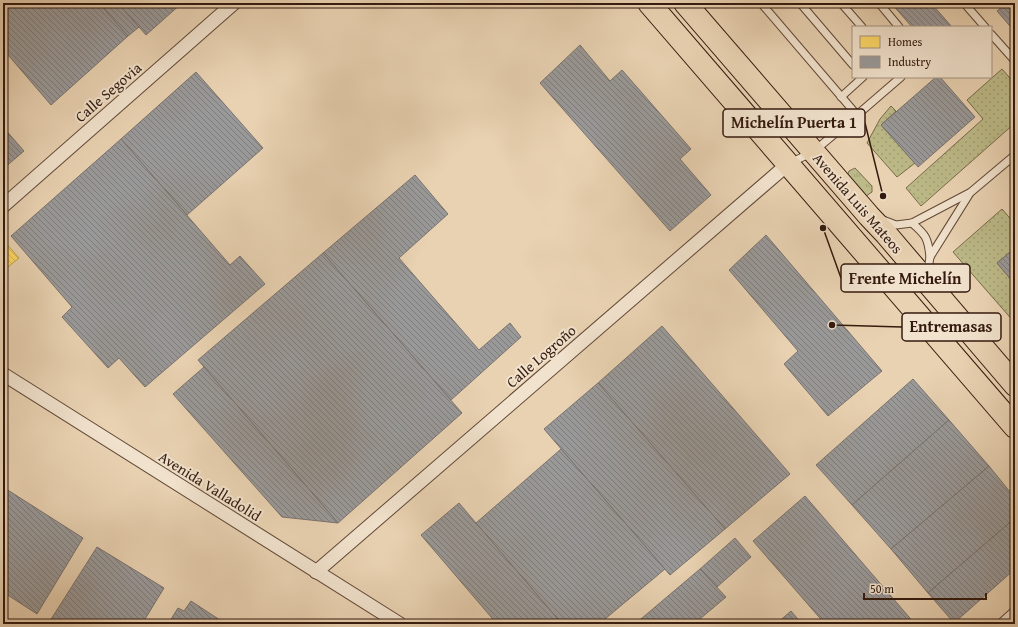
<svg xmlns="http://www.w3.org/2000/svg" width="1018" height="627" font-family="'Gentium Book Plus',serif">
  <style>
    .grass { fill: url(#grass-tufts); stroke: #786a4b }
    .garden { fill: url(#garden-dots); stroke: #786a4b }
    .homes { fill: url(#homes-back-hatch); stroke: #c2a04c }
    .industry { fill: url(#industry-back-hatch); stroke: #7b736f }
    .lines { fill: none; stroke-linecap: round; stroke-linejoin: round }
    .service-casing { stroke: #614837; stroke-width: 9 }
    .minor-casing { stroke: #614837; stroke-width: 15 }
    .trunk-casing { stroke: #341a0e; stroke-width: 24 }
    .service { stroke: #f1e2cd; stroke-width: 7 }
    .minor { stroke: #f1e2cd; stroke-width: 13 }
    .trunk { stroke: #e9d2b2; stroke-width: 22 }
    .labels { text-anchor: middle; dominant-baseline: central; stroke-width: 4; stroke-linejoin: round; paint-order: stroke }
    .street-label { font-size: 15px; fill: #341a0e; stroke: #f1e2cd }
    .leader { fill: none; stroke: #341a0e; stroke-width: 1.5 }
    .callout-dot { fill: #341a0e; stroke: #f1e2cd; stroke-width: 1.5 }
    .callout { fill: #f1e2cd; stroke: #341a0e; stroke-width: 1.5 }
    .callout-label { font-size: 16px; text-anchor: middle; font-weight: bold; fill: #341a0e }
  </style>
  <defs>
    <pattern id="grass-tufts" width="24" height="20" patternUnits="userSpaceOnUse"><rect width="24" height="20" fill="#bcba88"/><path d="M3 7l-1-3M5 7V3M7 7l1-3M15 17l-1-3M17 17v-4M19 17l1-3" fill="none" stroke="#a29f74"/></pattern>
    <pattern id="garden-dots" width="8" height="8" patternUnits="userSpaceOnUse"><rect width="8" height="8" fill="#bcba88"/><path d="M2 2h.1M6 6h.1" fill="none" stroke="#a29f74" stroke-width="1.8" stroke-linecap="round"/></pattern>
    <pattern id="homes-back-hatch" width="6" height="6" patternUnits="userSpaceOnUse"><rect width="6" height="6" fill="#ffd966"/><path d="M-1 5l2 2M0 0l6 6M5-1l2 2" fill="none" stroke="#dbba57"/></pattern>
    <pattern id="industry-back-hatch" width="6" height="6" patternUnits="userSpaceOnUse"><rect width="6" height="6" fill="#999"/><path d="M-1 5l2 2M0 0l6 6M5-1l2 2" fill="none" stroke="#7e7c7b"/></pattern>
  </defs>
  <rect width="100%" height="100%" fill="#e9d2b2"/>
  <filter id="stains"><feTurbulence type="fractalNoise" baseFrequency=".005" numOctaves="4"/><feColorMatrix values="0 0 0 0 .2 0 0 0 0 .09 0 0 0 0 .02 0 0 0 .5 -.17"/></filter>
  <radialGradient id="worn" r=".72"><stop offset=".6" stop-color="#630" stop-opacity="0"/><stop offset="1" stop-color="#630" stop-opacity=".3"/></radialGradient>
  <polygon class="grass" points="855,168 872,186 872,192 866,196 847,176 849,171"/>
  <g class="garden">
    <polygon points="1002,69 1015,84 1015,123 921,206 906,188 983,119 967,100"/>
    <polygon points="891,106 896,111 881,125 915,163 897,177 867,143 880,119"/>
    <polygon points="1002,209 1015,224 1015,248 997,263 1013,282 1015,280 1015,323 953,252"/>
  </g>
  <polygon class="homes" points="3,240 19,258 3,271"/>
  <g class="industry">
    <polygon points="3,3 99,3 128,36 51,105 3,49"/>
    <polygon points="99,3 118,3 139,27 128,36"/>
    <polygon points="118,3 182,3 146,35"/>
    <polygon points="891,3 931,3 952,27 912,27"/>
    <polygon points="1007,3 1015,3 1015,32 997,11"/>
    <polygon points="580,45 610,81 622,70 691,149 680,159 711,195 670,231 540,83"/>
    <polygon points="196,72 263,148 187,215 121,139"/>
    <polygon points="936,77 940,77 975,117 918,167 881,125"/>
    <polygon points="3,127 24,151 3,169"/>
    <polygon points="121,139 230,265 240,256 265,284 145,387 119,358 108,368 62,317 72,307 11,236"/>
    <polygon points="415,175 448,214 399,258 479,350 510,323 521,337 451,400 323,253"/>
    <polygon points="766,235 882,371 828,416 784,364 798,351 729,270"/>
    <polygon points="1015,248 1015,280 1013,282 997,263"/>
    <polygon points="323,253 462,413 338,523 198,360"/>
    <polygon points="662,326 790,474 725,529 598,383"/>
    <polygon points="204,367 338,523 282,517 173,394"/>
    <polygon points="913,379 949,420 852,505 816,465"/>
    <polygon points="598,383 725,529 670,575 544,429"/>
    <polygon points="949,420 989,466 891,549 852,505"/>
    <polygon points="561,449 665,569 599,624 562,624 476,523"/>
    <polygon points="989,466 1015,498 1015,518 928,593 891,549"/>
    <polygon points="3,487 83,538 37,614 3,592"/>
    <polygon points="805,496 915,624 825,624 753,541"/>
    <polygon points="459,503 476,523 562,624 497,624 421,535"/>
    <polygon points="1015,518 1015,569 954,623 928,593"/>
    <polygon points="735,538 751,557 717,587 700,569"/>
    <polygon points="97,547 164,588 142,624 48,624"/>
    <polygon points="700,569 726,597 694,624 635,624"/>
    <polygon points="191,601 226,624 168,624 178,608 184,611"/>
    <polygon points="791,611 802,624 776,624"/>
  </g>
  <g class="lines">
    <g class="service-casing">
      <g id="service">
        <polyline points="761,3 857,115 901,77"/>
        <polyline points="800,3 853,65"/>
        <polyline points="841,3 862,27"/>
        <polyline points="879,3 899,27"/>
        <polyline points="964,3 985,27"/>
        <polyline points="991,34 1015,61"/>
        <polyline points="841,97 863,77"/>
        <polyline points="790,163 813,152 857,115"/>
        <polyline points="883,220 896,225 912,223 971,192 1015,155"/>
        <path d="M 912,223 C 926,235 928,238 930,257"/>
        <polyline points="927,275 930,257 970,193"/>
      </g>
    </g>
    <g class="minor-casing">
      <g id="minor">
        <polyline points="3,206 234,3"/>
        <polyline points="3,374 400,624"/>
        <polyline points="316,572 788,164"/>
        <polyline points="1004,624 1015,614"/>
      </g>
    </g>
    <g class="trunk-casing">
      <g id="trunk">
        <polyline points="649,3 1015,427"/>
        <polyline points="685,3 869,216 886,234 1015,385"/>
      </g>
    </g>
    <use href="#service" class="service"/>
    <use href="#minor" class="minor"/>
    <use href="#trunk" class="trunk"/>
  </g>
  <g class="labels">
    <g class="street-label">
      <text transform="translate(108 92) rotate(-41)">Calle Segovia</text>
      <text transform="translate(858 203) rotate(49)">Avenida Luis Mateos</text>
      <text transform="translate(541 356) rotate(-41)">Calle Logroño</text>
      <text transform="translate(210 486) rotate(32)">Avenida Valladolid</text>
    </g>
  </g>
  <path class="leader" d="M883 196L865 123M823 228L841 278M832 325L902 327"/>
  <g class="callout-dot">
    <circle cx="883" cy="196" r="4"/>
    <circle cx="823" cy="228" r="4"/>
    <circle cx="832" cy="325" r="4"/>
  </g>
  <g class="callout">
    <rect x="723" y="109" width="142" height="28" rx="4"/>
    <rect x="841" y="264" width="129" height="28" rx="4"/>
    <rect x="902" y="313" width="99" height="28" rx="4"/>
  </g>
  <g class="callout-label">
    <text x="794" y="128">Michelín Puerta 1</text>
    <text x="905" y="284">Frente Michelín</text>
    <text x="951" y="332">Entremasas</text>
  </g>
  <rect width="1018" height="627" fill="none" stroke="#e9d2b2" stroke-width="16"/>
  <rect x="4" y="4" width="1010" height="619" fill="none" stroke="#341a0e" stroke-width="2"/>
  <rect x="8" y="8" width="1002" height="611" fill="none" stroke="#341a0e"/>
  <rect x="852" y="26" width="140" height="52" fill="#f1e2cd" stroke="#a59281"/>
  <rect x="860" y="36" width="20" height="12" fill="#ffd966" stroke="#a59281"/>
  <text x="888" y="46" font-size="12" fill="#341a0e">Homes</text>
  <rect x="860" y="56" width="20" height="12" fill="#999999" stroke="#a59281"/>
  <text x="888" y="66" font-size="12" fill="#341a0e">Industry</text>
  <path d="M864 593v6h122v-6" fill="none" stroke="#341a0e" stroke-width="2"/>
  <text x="870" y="593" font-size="12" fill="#341a0e" stroke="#f1e2cd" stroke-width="3" paint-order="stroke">50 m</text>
  <rect width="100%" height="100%" filter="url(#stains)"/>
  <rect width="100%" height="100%" fill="url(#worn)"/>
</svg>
